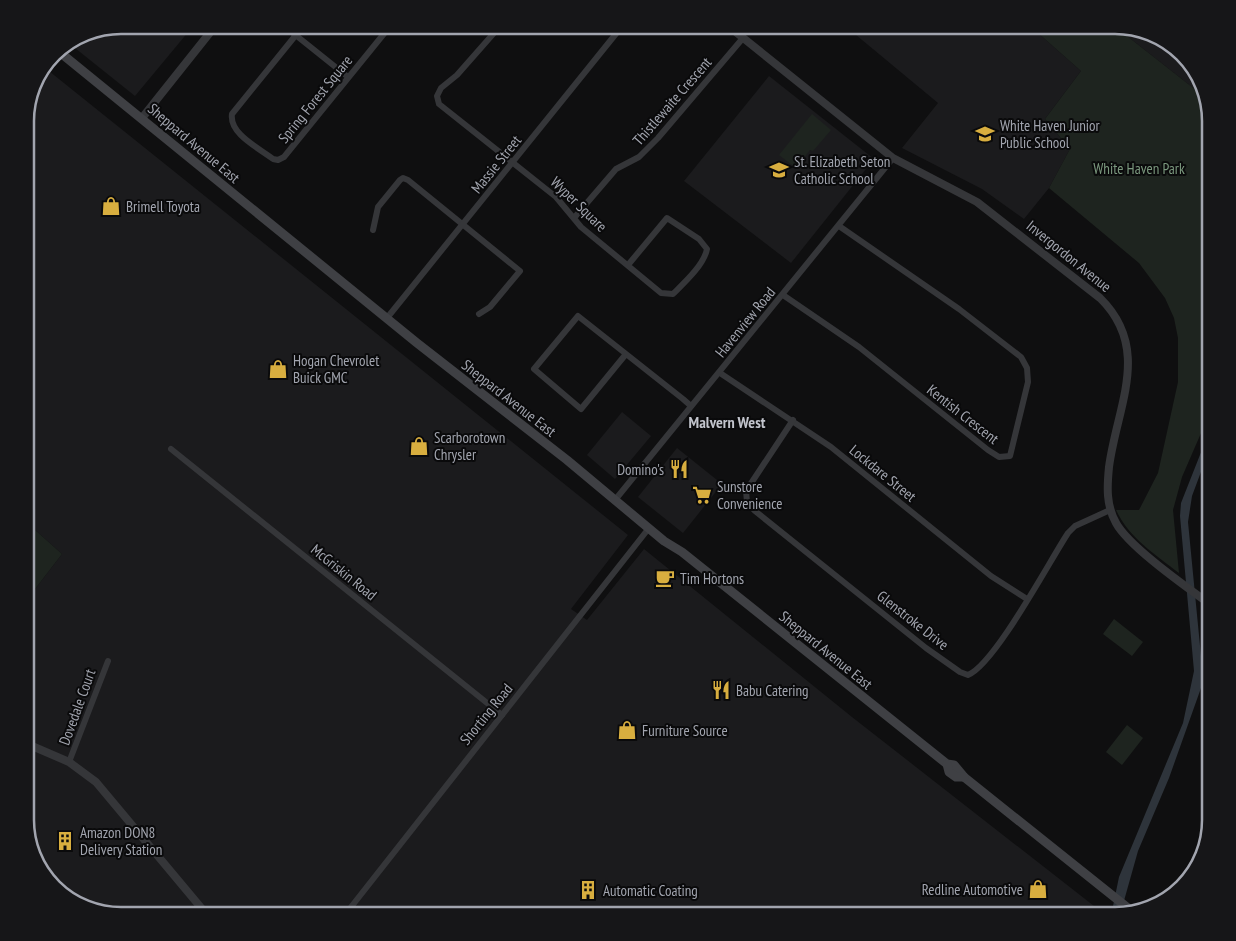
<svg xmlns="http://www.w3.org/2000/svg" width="1236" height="941" font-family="'PT Sans Narrow',sans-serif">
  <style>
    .built { fill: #1b1b1d }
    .green { fill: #1e241f }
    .water { fill: #2e343b }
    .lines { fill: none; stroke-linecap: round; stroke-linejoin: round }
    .minor { stroke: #353639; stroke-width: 6 }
    .tertiary { stroke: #353639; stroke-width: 8 }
    .secondary { stroke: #3f4044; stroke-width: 9 }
    .labels { text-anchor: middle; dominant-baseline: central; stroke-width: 4; stroke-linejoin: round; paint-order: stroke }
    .street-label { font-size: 15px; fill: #a2a5af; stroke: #0a0a0b }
    .poi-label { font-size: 15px; fill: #a2a5af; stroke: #0a0a0b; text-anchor: start }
    .park-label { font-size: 15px; fill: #7b987e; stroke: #0a0a0b }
    .neighbourhood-label { font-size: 16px; font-weight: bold; fill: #c2c4cc; stroke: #0a0a0b }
    .rim { fill: none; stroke: #a2a5af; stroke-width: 2.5 }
  </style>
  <rect width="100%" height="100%" fill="#0f0f10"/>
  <g class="built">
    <polygon points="121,25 194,25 135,96 70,44"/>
    <polygon points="844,25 1029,25 1081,71 1045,119 1070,149 1049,188 1024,219 982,189 902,148 938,103"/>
    <polygon points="1113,25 1174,45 1201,79 1206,98"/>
    <polygon points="44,67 628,535 571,609 587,620 644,549 852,717 1103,913 1101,916 121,916 62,896 35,863 25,826 25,602 62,554 25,521 25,115 35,78"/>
    <polygon points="769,76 874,159 791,263 684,181"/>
    <polygon points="622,412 651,436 615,479 587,455"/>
    <polygon points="677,448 722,484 683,533 638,497"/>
  </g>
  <g class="green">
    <path d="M 1029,25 L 1113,25 L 1206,98 L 1211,121 L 1211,410 L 1182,477 L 1173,510 L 1179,573 C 1156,555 1129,538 1116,510 L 1139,510 L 1158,473 L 1178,382 L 1178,338 L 1174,318 L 1165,298 L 1139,263 L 1049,188 L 1070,149 L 1045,119 L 1081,71 Z"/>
    <polygon points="812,114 831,130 813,151 810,150 796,168 779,155"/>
    <polygon points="25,521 62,554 25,602"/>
    <polygon points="1114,619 1143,642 1132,656 1103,634"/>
    <polygon points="1127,725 1143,738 1122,765 1106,752"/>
  </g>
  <polygon class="water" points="1211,427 1211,445 1192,496 1188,522 1201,656 1201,688 1169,778 1138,851 1120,915 1111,916 1119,877 1183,723 1194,671 1180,516 1181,503"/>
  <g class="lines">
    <g class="minor">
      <polyline points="283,25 348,77"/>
      <path d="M 304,25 L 232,114 C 229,134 259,148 273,159 L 278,160 L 284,157 L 391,25"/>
      <path d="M 501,25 L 457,75 L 441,88 L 437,96 L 439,104 L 556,197 L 581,227 L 661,293 L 673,294 C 684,283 704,265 707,249 L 699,239 L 667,218 L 628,265"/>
      <polyline points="574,218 616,169 639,157 658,138 743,38"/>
      <polyline points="373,230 378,207 400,180 403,178 408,180 520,271 490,307 479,314"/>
      <polyline points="783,295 859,347 988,450 999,457 1010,456 1028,382 1027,368 1021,357 959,309 839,226"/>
      <polyline points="387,318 623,25"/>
      <polyline points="626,354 581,409 534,369 578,316 683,399 691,406"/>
      <polyline points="720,373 831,447 991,576 1027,599"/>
      <path d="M 793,420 L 746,491 L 747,502 L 755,511 L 926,648 L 960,672 L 968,675 C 995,664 1049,562 1068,533 L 1075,526 L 1110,510"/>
      <polyline points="171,449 502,715"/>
      <polyline points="615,500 893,158"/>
      <polyline points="69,762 108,661"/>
      <polyline points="344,916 649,528"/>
    </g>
    <g class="tertiary">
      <path d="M 727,25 L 893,158 L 977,202 L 1100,298 C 1152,349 1117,406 1109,467 C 1107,487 1106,505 1116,523 C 1129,547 1188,588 1211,605"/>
      <polyline points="142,118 216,25"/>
      <polyline points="25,743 69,762 96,782 208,916"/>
    </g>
    <g class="secondary">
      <polyline points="57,50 417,343 567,460 664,541 682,552 947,764 954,765 964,777 1133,912"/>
      <polyline points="947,764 949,772 956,777 964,777"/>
    </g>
  </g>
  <defs>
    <g id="school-bare" transform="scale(1.5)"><path d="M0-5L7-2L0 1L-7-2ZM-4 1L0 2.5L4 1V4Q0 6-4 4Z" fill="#d8ae3f" stroke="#0a0a0b" stroke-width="2.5" paint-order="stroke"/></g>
    <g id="shop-bare" transform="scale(1.5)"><path d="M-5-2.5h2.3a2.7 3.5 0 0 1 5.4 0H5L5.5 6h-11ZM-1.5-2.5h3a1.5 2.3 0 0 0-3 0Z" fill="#d8ae3f" stroke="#0a0a0b" stroke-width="2.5" paint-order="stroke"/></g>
    <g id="restaurant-bare" transform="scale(1.5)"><path d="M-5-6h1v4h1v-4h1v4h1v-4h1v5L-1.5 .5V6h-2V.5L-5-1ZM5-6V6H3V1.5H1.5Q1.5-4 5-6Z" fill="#d8ae3f" stroke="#0a0a0b" stroke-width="2.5" paint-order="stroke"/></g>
    <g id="supermarket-bare" transform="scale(1.5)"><path d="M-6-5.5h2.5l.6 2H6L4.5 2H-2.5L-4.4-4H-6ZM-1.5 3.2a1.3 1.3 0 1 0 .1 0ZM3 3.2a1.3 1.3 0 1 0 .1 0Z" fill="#d8ae3f" stroke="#0a0a0b" stroke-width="2.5" paint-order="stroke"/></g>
    <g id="cafe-bare" transform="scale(1.5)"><path d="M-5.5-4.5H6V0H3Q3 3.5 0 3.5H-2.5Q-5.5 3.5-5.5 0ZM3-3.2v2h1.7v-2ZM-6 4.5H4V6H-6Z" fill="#d8ae3f" stroke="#0a0a0b" stroke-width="2.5" paint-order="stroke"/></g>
    <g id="building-bare" transform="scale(1.5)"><path d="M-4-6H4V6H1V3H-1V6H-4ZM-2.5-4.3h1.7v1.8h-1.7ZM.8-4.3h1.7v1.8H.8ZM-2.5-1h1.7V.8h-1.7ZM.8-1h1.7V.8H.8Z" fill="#d8ae3f" stroke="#0a0a0b" stroke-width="2.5" paint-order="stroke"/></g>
  </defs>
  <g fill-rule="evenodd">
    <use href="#school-bare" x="985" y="134"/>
    <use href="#school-bare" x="779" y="170"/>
    <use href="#shop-bare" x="111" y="206"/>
    <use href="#shop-bare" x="278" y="369"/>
    <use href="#shop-bare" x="419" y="446"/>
    <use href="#restaurant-bare" x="679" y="469"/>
    <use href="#supermarket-bare" x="702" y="495"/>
    <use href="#cafe-bare" x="665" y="578"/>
    <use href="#restaurant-bare" x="721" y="690"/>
    <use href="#shop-bare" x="627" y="730"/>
    <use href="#building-bare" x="65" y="841"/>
    <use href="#shop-bare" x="1038" y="889"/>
    <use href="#building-bare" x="588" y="890"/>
  </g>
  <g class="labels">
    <g class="street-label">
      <text transform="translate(315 99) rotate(-51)">Spring Forest Square</text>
      <text transform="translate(672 101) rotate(-49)">Thistlewaite Crescent</text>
      <text transform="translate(194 143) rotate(40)">Sheppard Avenue East</text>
      <text transform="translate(496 164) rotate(-51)">Massie Street</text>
      <text transform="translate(579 204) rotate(44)">Wyper Square</text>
      <text transform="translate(1069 256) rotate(39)">Invergordon Avenue</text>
      <text transform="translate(745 322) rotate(-51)">Havenview Road</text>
      <text transform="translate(509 398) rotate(38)">Sheppard Avenue East</text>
      <text transform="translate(963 414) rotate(38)">Kentish Crescent</text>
      <text transform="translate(883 473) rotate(39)">Lockdare Street</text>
      <text transform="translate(344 572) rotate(39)">McGriskin Road</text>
      <text transform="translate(913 620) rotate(38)">Glenstroke Drive</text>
      <text transform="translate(826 650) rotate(39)">Sheppard Avenue East</text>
      <text transform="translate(77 707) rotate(-70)">Dovedale Court</text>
      <text transform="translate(486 714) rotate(-51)">Shorting Road</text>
    </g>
    <g class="poi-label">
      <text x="1000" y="125">White Haven Junior<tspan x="1000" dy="17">Public School</tspan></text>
      <text x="794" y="161">St. Elizabeth Seton<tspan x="794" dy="17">Catholic School</tspan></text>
      <text x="126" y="206">Brimell Toyota</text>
      <text x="293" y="360">Hogan Chevrolet<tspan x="293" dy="17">Buick GMC</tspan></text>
      <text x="434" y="437">Scarborotown<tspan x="434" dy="17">Chrysler</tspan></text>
      <text x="664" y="469" text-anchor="end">Domino's</text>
      <text x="717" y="486">Sunstore<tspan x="717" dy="17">Convenience</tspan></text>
      <text x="680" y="578">Tim Hortons</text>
      <text x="736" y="690">Babu Catering</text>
      <text x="642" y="730">Furniture Source</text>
      <text x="80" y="832">Amazon DON8<tspan x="80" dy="17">Delivery Station</tspan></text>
      <text x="1023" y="889" text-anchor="end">Redline Automotive</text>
      <text x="603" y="890">Automatic Coating</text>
    </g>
    <g class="park-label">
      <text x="1139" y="168">White Haven Park</text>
    </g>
    <g class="neighbourhood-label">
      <text x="727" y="422">Malvern West</text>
    </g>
  </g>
  <path d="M0 0H1236V941H0ZM121 34H1115A87 87 0 0 1 1202 121V820A87 87 0 0 1 1115 907H121A87 87 0 0 1 34 820V121A87 87 0 0 1 121 34Z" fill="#161618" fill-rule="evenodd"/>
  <path class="rim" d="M121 34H1115A87 87 0 0 1 1202 121V820A87 87 0 0 1 1115 907H121A87 87 0 0 1 34 820V121A87 87 0 0 1 121 34Z"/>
</svg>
